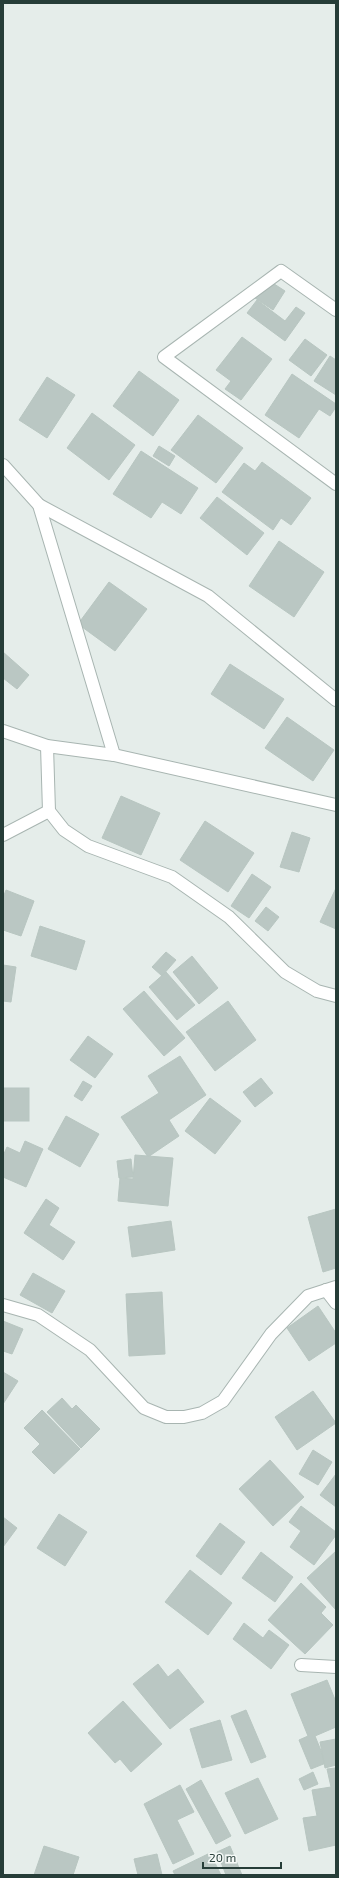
<svg xmlns="http://www.w3.org/2000/svg" width="339" height="1878" font-family="'Exo 2',sans-serif">
  <style>
    .building { fill: #bac7c3; stroke: #b8c6c1 }
    .lines { fill: none; stroke-linecap: round; stroke-linejoin: round }
    .street-casing { stroke: #a8b5b1; stroke-width: 14 }
    .street { stroke: #fff; stroke-width: 12 }
  </style>
  <rect width="100%" height="100%" fill="#e5edea"/>
  <g class="building">
    <polygon points="268,280 285,291 273,310 255,298"/>
    <polygon points="257,300 285,321 296,307 305,313 285,341 247,313"/>
    <polygon points="242,337 272,359 241,400 225,389 231,381 216,370"/>
    <polygon points="305,339 327,355 311,376 289,360"/>
    <polygon points="330,356 336,360 336,395 314,381"/>
    <polygon points="139,371 179,400 153,436 113,406"/>
    <polygon points="292,374 336,404 336,407 330,416 319,409 299,438 265,415"/>
    <polygon points="47,377 75,395 47,438 19,420"/>
    <polygon points="92,413 135,445 109,480 67,448"/>
    <polygon points="198,415 243,448 216,483 171,450"/>
    <polygon points="159,446 175,456 169,466 153,456"/>
    <polygon points="141,451 198,488 181,514 162,502 151,518 113,494"/>
    <polygon points="262,462 311,498 291,525 281,518 273,530 222,492 244,463 255,471"/>
    <polygon points="217,497 264,533 247,555 200,518"/>
    <polygon points="279,541 324,572 294,617 249,586"/>
    <polygon points="109,582 147,609 115,651 78,624"/>
    <polygon points="3,652 29,675 17,689 3,678"/>
    <polygon points="230,664 284,699 264,729 211,694"/>
    <polygon points="287,717 334,750 313,781 265,748"/>
    <polygon points="121,796 160,813 141,855 102,838"/>
    <polygon points="205,821 254,853 228,892 180,860"/>
    <polygon points="292,832 310,838 299,872 280,867"/>
    <polygon points="252,874 271,887 249,918 231,906"/>
    <polygon points="336,888 336,929 320,922"/>
    <polygon points="6,890 34,901 21,936 3,930 3,898"/>
    <polygon points="266,907 279,917 268,931 255,921"/>
    <polygon points="40,926 85,941 76,970 31,956"/>
    <polygon points="166,952 176,960 162,976 152,967"/>
    <polygon points="192,956 218,988 199,1004 173,972"/>
    <polygon points="3,965 16,967 11,1002 3,1001"/>
    <polygon points="166,972 195,1005 177,1020 149,987"/>
    <polygon points="144,991 185,1038 164,1056 123,1009"/>
    <polygon points="228,1001 256,1040 215,1071 186,1032"/>
    <polygon points="88,1036 113,1054 95,1078 70,1060"/>
    <polygon points="180,1056 206,1095 169,1120 179,1136 148,1157 121,1117 159,1093 148,1076"/>
    <polygon points="261,1078 273,1093 255,1107 243,1092"/>
    <polygon points="83,1081 92,1086 82,1101 74,1096"/>
    <rect x="3" y="1088" width="26" height="33"/>
    <polygon points="210,1098 241,1121 215,1154 185,1131"/>
    <polygon points="66,1116 99,1134 80,1167 48,1149"/>
    <polygon points="25,1141 43,1149 26,1187 3,1177 3,1156 7,1147 20,1153"/>
    <polygon points="135,1155 173,1158 168,1206 118,1201 120,1178 133,1179"/>
    <polygon points="131,1159 133,1177 119,1178 117,1161"/>
    <polygon points="46,1199 59,1208 49,1225 75,1242 63,1260 24,1233"/>
    <polygon points="336,1209 336,1268 323,1272 308,1217"/>
    <polygon points="171,1221 175,1250 132,1257 128,1227"/>
    <polygon points="33,1273 65,1291 52,1313 20,1295"/>
    <polygon points="162,1292 165,1354 129,1356 126,1294"/>
    <polygon points="318,1306 336,1333 336,1343 309,1361 287,1328"/>
    <polygon points="3,1321 23,1329 12,1354 3,1351"/>
    <polygon points="3,1372 18,1381 3,1404"/>
    <polygon points="313,1391 336,1423 297,1450 275,1417"/>
    <polygon points="62,1398 72,1409 76,1405 100,1429 81,1448 47,1412"/>
    <polygon points="42,1410 80,1449 54,1474 32,1452 40,1444 24,1428"/>
    <polygon points="313,1450 332,1462 318,1485 299,1474"/>
    <polygon points="270,1460 304,1497 273,1526 239,1489"/>
    <polygon points="336,1474 336,1507 320,1495"/>
    <polygon points="301,1506 336,1532 336,1535 314,1565 290,1547 301,1531 289,1522"/>
    <polygon points="59,1514 87,1532 65,1566 37,1548"/>
    <polygon points="3,1517 17,1528 3,1547"/>
    <polygon points="220,1523 245,1542 221,1575 196,1556"/>
    <polygon points="336,1551 336,1610 307,1578"/>
    <polygon points="261,1552 293,1577 275,1602 242,1578"/>
    <polygon points="190,1570 232,1603 208,1635 165,1602"/>
    <polygon points="301,1583 326,1607 321,1613 333,1625 305,1654 268,1620"/>
    <polygon points="244,1623 263,1638 269,1630 289,1645 271,1669 233,1639"/>
    <polygon points="158,1664 168,1677 178,1669 204,1702 170,1729 133,1684"/>
    <polygon points="327,1680 336,1702 336,1727 315,1736 326,1763 311,1769 299,1740 308,1736 291,1694"/>
    <polygon points="123,1701 162,1744 131,1772 120,1759 115,1763 88,1733"/>
    <polygon points="246,1710 266,1757 251,1763 231,1716"/>
    <polygon points="220,1720 232,1760 202,1768 190,1729"/>
    <polygon points="336,1739 336,1765 325,1768 320,1742"/>
    <polygon points="336,1768 336,1845 309,1851 303,1818 317,1816 312,1790 331,1787 327,1769"/>
    <polygon points="313,1772 318,1784 304,1790 299,1779"/>
    <polygon points="258,1778 278,1819 245,1834 225,1793"/>
    <polygon points="201,1780 231,1836 216,1844 186,1789"/>
    <polygon points="180,1785 194,1812 177,1820 194,1854 173,1864 144,1804"/>
    <polygon points="44,1846 79,1857 73,1875 34,1875"/>
    <polygon points="230,1846 242,1875 226,1875 217,1852"/>
    <polygon points="210,1853 221,1875 175,1875 173,1871"/>
    <polygon points="157,1854 162,1875 138,1875 134,1859"/>
  </g>
  <g class="lines">
    <g class="street-casing">
      <g id="street">
        <polyline points="336,310 281,271 164,357 336,484"/>
        <polyline points="3,465 39,505 114,755"/>
        <polyline points="39,505 208,596 336,700"/>
        <polyline points="3,731 47,746 114,755 336,805"/>
        <polyline points="47,746 49,811 64,830 88,846 172,877 229,917 285,972 317,991 336,996"/>
        <polyline points="3,835 49,811"/>
        <polyline points="326,1290 336,1303"/>
        <polyline points="3,1305 38,1315 90,1350 144,1408 166,1417 184,1417 202,1413 223,1401 271,1334 308,1296 336,1287"/>
        <polyline points="301,1665 336,1667"/>
      </g>
    </g>
    <use href="#street" class="street"/>
  </g>
  <rect width="339" height="1878" fill="none" stroke="#263d38" stroke-width="8"/>
  <path d="M203 1862v6h78v-6" fill="none" stroke="#263d38" stroke-width="2"/>
  <text x="209" y="1862" font-size="12" fill="#263d38" stroke="#f5f9f7" stroke-width="3" paint-order="stroke">20 m</text>
</svg>
